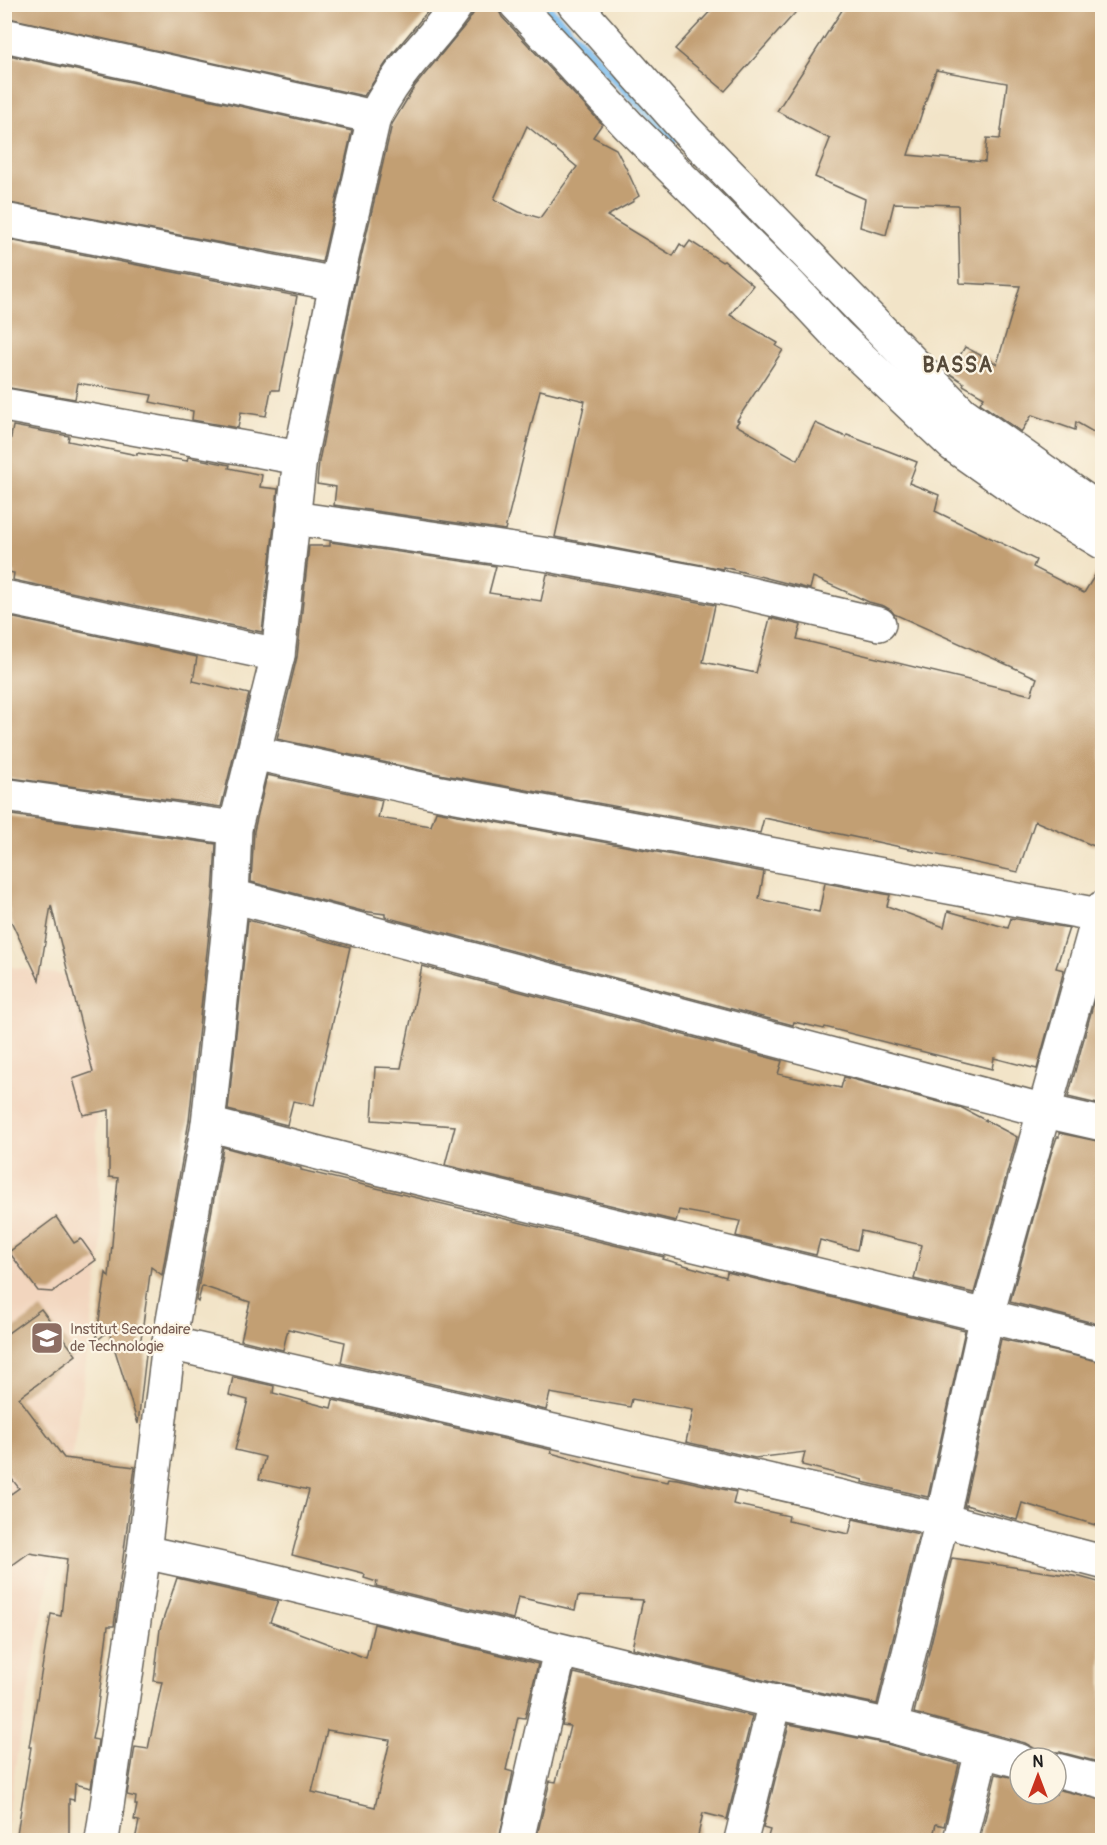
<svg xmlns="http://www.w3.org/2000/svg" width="1107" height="1845" font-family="Pangolin,sans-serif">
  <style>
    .built { fill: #f2d5be }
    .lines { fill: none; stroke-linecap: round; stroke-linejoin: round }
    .stream { stroke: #7abef1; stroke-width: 10 }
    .building { fill: #c29f73; fill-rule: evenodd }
    .minor-casing { stroke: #676258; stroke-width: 36 }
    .minor { stroke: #fff; stroke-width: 33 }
    .labels { text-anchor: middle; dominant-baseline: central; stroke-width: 4.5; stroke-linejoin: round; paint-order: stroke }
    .education-label { font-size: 15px; fill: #785e54; stroke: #fcf5e5; text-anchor: start }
    .district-label { font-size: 21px; font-weight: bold; letter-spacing: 1.5px; fill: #564a3a; stroke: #fcf5e5 }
  </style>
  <rect width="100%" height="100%" fill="#fcf5e5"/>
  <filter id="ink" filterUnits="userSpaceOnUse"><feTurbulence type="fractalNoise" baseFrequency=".0167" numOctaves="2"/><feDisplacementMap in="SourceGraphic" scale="12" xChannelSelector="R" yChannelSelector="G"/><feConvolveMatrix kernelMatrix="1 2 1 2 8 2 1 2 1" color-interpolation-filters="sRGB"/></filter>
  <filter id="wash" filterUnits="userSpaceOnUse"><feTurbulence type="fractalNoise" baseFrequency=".008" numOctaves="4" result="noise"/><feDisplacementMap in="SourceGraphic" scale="24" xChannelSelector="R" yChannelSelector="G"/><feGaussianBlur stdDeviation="1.35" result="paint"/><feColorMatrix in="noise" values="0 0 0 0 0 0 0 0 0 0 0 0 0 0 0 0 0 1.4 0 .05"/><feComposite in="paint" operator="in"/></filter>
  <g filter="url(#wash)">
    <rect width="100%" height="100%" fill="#f2e4c8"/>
    <polygon class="built" points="5,966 63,975 92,1029 102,1249 77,1427 14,1772 5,1840"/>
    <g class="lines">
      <g class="stream">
        <polyline points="543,4 673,139"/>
        <polyline points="736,204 877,351"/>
      </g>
    </g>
    <g id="blocks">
      <g class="building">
        <polygon points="4,4 432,4 433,5 390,57 364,96 4,17"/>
        <path d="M 476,4 L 498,4 L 498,9 L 502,17 L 602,124 L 593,137 L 616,149 L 626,168 L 639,196 L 633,200 L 634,201 L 607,216 L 673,256 L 680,244 L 685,248 L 690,241 L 722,262 L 724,261 L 753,285 L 730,315 L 778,343 L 776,346 L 783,350 L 737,420 L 739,421 L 736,425 L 798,460 L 815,423 L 846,437 L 847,435 L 917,462 L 909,483 L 939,495 L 935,511 L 1036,560 L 1033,567 L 1084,593 L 1102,564 L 1102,824 L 1094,846 L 1035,821 L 1018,872 L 764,818 L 760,833 L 434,773 L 277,739 L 297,657 L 309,546 L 330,546 L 330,542 L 496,566 L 489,593 L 541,601 L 547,574 L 715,605 L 703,662 L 756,673 L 770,618 L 801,625 L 797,639 L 1031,695 L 1037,678 L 894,614 L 891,610 L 884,606 L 869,602 L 813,577 L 810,589 L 723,567 L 723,569 L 555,537 L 585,401 L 540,390 L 505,530 L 334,505 L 336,487 L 317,484 L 319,461 L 354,288 L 392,124 L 415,86 L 467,23 L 473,14 ZM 527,126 L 577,167 L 540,218 L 519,212 L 494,199 Z"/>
        <polygon points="717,4 803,4 725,91 675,49"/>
        <path d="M 846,4 L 1102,4 L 1102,437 L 1076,422 L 1075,430 L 1032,415 L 1021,432 L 980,403 L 984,397 L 963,385 L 964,383 L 949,373 L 965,347 L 997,364 L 1020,286 L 960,283 L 958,205 L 894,203 L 886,235 L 860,227 L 865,199 L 815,177 L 830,139 L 777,111 ZM 936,70 L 1007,83 L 1000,139 L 987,138 L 985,162 L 908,155 Z"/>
        <polygon points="4,54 352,131 322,262 4,202"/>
        <polygon points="4,239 297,296 279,390 271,390 266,416 241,412 238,428 192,420 193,411 150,402 152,395 78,383 75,399 4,387"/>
        <polygon points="13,426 69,436 68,441 137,455 137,453 187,461 188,457 230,465 229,468 262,475 260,487 278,489 262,632 13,580 14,573 4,571 4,474"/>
        <polygon points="5,616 197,657 193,681 249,694 221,807 4,777"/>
        <polygon points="267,775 382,800 378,818 431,826 436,811 764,872 759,899 819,912 825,883 890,895 887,906 944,927 948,911 1008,928 1011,918 1069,928 1056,968 1064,970 1037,1069 994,1058 992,1069 825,1027 824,1029 794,1022 793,1025 385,917 385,914 362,911 251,882 254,831"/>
        <polygon points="4,814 216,844 213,895 189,1121 162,1275 151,1267 140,1346 147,1346 138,1424 109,1331 96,1341 106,1273 109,1277 118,1178 109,1177 109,1110 83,1115 73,1079 93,1072 51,905 39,980 10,919 9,908 4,910"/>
        <polygon points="248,920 350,947 314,1105 293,1101 287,1125 228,1110"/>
        <polygon points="422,966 782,1061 778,1074 841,1088 844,1077 962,1108 1017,1137 974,1293 914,1279 922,1245 861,1231 857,1250 820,1240 816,1255 736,1236 740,1221 679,1210 676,1221 445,1165 455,1126 372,1120 375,1067 401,1068"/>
        <polygon points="1101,976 1102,977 1102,1105 1068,1097"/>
        <polygon points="1059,1133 1102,1142 1102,1325 1010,1302 1051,1154 1057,1137 1059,1137"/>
        <polygon points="223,1147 301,1168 301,1170 664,1257 663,1259 726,1277 727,1272 965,1330 928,1497 862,1482 863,1480 802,1465 805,1452 755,1458 686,1442 693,1410 632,1399 630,1407 550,1393 546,1410 341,1363 345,1342 288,1329 283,1350 241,1340 250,1302 202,1286 198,1302 196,1300"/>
        <polygon points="56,1217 74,1243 81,1239 96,1260 52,1292 38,1291 9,1252"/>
        <polygon points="41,1309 76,1355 19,1398 64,1458 135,1467 114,1626 108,1626 96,1720 92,1739 98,1740 91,1788 75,1784 74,1800 69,1799 69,1840 16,1840 31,1747 29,1747 51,1614 61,1616 67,1559 29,1553 4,1571 4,1499 19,1488 4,1469 4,1336"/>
        <polygon points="1001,1339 1102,1362 1102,1527 1022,1503 1017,1520 966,1505 966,1507 964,1506"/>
        <polygon points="233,1377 274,1386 273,1393 331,1408 333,1400 552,1450 551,1453 634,1476 668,1482 669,1478 677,1479 736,1492 733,1504 789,1516 788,1521 849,1534 853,1519 919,1534 877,1704 779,1684 632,1648 643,1600 578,1596 575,1610 518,1597 513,1619 376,1586 377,1582 364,1578 365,1575 363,1573 292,1555 309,1490 259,1479 265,1457 235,1450 248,1400 229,1395"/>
        <polygon points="952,1558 1080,1577 1102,1583 1102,1763 1060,1752 1050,1752 1042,1758 1038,1758 1034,1748 1025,1743 914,1713"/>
        <path d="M 177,1578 L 278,1601 L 270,1622 L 366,1658 L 374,1624 L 538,1664 L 525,1718 L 518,1717 L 506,1770 L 513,1772 L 499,1840 L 135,1840 L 139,1821 L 134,1820 L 137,1805 L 135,1805 L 136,1797 L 127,1795 L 135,1747 L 148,1749 L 162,1682 L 154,1681 L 160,1629 ZM 327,1730 L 390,1740 L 375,1807 L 312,1792 Z"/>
        <polygon points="574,1673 752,1716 727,1819 703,1813 697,1840 536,1840 550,1781 556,1782 570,1726 562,1725"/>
        <polygon points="789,1724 887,1744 959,1764 944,1826 936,1824 932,1840 767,1840 770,1830 763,1828"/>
        <polygon points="996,1774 1020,1779 1020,1794 1056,1794 1056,1789 1102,1800 1102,1840 1004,1840 981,1835"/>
      </g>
    </g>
  </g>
  <g filter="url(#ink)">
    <use href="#blocks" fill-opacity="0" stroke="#676258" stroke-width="1.5"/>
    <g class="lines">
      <g class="minor-casing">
        <g id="minor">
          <polyline points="516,4 628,125 791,286 838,336 953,445 1027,497 1102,542"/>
          <polyline points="574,4 687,131 962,413 1102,512"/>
          <polyline points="4,35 374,117"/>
          <polyline points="4,220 336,284"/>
          <polyline points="4,405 300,458"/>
          <polyline points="293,518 549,555 706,584 879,624"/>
          <polyline points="4,597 278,655"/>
          <polyline points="254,753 430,791 1099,915"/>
          <polyline points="4,795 235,828"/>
          <polyline points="232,896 1045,1111 1102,1124"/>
          <polyline points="208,1124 349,1161 1102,1344"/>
          <polyline points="169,1343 942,1520 1102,1562"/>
          <polyline points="144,1552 263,1578 775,1702 891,1726 1020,1761"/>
          <polyline points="891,1726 942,1520 987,1315 1099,915 1102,908"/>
          <polyline points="1056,1770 1102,1782"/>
          <path d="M 102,1840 L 144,1552 L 169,1343 L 208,1124 L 232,896 L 235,828 L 278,655 L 300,458 L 336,284 L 374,117 C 384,98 396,79 410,62 C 426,43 443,26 457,4"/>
          <polyline points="517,1840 560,1651"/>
          <polyline points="741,1840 775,1702"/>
          <polyline points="960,1840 982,1751"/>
        </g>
      </g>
      <use href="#minor" class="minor"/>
    </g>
  </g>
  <defs>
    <g id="school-square" transform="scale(1.725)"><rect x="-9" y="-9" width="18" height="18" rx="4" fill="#8d6e63" stroke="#fcf5e5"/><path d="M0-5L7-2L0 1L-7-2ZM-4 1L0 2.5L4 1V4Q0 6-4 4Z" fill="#fff"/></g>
  </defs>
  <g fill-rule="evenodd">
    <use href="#school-square" x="47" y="1338"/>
  </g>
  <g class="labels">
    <g class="education-label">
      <text x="70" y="1329">Institut Secondaire<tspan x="70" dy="17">de Technologie</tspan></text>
    </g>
    <g class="district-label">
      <text x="958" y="365">BASSA</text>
    </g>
  </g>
  <rect width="1107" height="1845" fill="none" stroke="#fcf5e5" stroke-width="24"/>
  <g transform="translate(1038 1776)"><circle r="28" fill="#fcf5e5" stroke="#a29e95" stroke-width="1.5"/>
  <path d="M0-4.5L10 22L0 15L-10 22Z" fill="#c8321e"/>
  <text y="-9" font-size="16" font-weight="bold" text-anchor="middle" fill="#1c1c1c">N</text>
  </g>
</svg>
